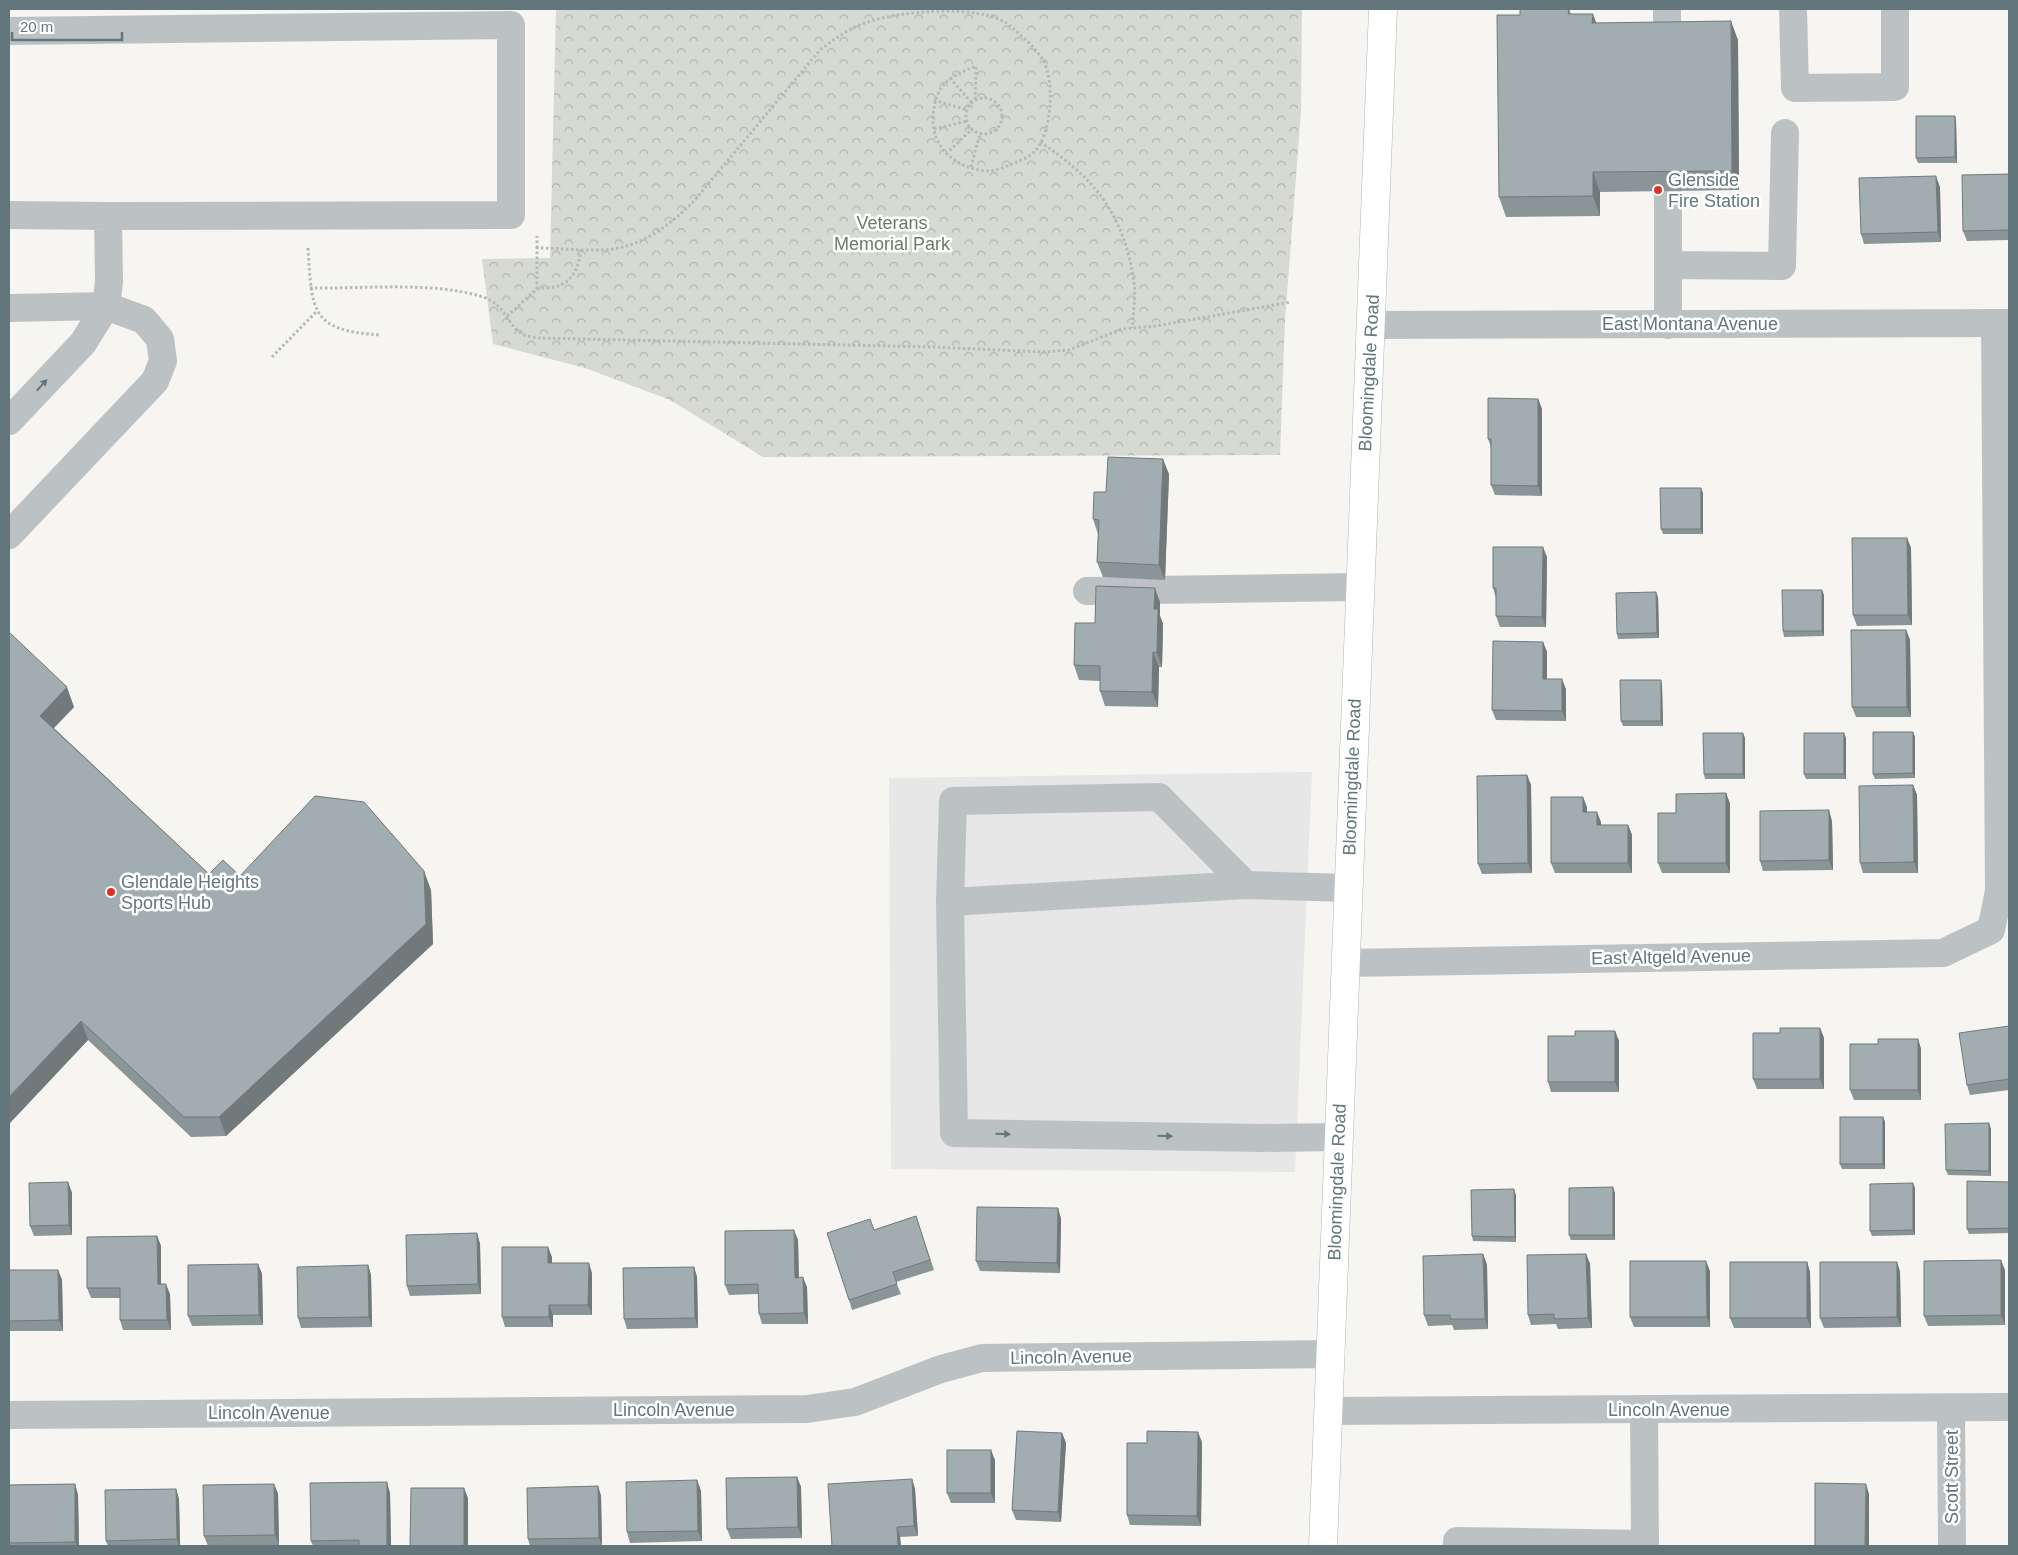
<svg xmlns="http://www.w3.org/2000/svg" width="2018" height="1555" font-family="Helvetica,sans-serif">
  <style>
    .built { fill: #e6e7e6 }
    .park { fill: url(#park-crowns) }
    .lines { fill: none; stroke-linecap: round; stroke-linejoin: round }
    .major-casing { stroke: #b0b6b9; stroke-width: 29 }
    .path { stroke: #b5b9bb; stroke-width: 3; stroke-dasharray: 2.5 2.5; stroke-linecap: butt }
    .minor { stroke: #bcc2c4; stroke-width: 28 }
    .major { stroke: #fff; stroke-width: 28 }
    .wall { fill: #8a9597 }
    .shaded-wall { fill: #71797b }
    .building { fill: #a1adb0; stroke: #71797b }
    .oneway { fill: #62767c }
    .poi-dot { fill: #dd322b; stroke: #fff; stroke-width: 2 }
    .labels { text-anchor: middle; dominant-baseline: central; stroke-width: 5; stroke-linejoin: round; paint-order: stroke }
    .poi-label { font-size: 18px; fill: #62767c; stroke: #fff; text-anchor: start }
    .park-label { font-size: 18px; fill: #6d7a64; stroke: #fff }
    .street-label { font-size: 18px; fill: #62767c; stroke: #fff }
  </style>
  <defs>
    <pattern id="park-crowns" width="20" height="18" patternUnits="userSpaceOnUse" patternTransform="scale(1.25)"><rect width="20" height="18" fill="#d6dad2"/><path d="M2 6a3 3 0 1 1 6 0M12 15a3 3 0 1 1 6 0" fill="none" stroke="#b1b5af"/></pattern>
  </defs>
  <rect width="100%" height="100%" fill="#f6f5f2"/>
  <polygon class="built" points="1312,772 1295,1172 891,1169 889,778"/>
  <polygon class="park" points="556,9 1302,9 1301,112 1285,320 1280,455 763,457 670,400 585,368 493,344 482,259 550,258"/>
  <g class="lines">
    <g class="major-casing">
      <polyline id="major" points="1323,1546 1383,9"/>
    </g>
    <g class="path">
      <polyline points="950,78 972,103"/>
      <circle cx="984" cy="116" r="18"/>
      <polyline points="934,100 967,110"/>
      <polyline points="934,129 967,121"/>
      <path d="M 1040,142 C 1095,178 1125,216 1134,283 C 1136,297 1133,314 1132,328"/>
      <polyline points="946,154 972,129"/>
      <polyline points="971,167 980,133"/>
      <path d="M 308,248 C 312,311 310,331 381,335"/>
      <polyline points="537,248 537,236"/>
      <path d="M 310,288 C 364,289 432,281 483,297 C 506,305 505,322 521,333 C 525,337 534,337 539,338 L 932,347 L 1043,352 L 1069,350 L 1122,329 L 1156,326 L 1291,302"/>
      <path d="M 537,289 L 537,248 C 561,248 589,252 613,249 C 646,244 672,223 694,201 L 820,50 C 834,39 848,29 865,23 C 897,11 981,3 1009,25 C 1021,35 1035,47 1043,60 C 1055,81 1052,133 1035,151 C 1030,157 1020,161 1012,164 C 1002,168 990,173 979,170 C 952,165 931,145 933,116 C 936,83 948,78 976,66 L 975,100"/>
      <path d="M 507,316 C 517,308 526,298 536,290 C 541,287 549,288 555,287 C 574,282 579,266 581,249"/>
      <polyline points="272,357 317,311"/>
    </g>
    <g class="minor">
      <polyline points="1793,9 1795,88 1895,87 1895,9"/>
      <polyline points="9,31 511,25 511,215 108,216"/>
      <polyline points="1667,42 1667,9"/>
      <polyline points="1668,190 1668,325"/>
      <polyline points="9,215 108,216 109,282 106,306 83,343 9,421"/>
      <polyline points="1668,265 1782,266 1785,133"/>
      <polyline points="9,308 106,306 144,320 160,339 163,361 155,381 9,535"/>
      <polyline points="1371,325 2009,323"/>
      <polyline points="1087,591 1359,587"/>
      <polyline points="950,902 953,801 1159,797 1246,885"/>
      <polyline points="1346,963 1943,953 1991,930 1999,891 1995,323"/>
      <polyline points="1338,1137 1261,1138 954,1133 950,902 1246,885 1348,888"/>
      <polyline points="1951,1408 1952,1546"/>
      <polyline points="1644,1410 1645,1546"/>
      <polyline points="1329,1411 2009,1407"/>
      <polyline points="9,1415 807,1409 855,1402 941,1369 982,1358 1331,1354"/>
      <polyline points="1457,1546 1457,1541 1645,1544"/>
    </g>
    <use href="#major" class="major"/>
  </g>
  <g class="wall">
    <polygon points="1520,9 1569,9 1571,14 1596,23 1738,40 1739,190 1600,192 1600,216 1506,217 1499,197 1520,15"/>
    <polygon points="1955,116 1956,121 1957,163 1918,163 1916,158"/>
    <polygon points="2009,174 2009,240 1967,241 1963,231"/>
    <polygon points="1940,187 1941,242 1864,244 1861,234"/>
    <polygon points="1538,399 1542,409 1542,496 1495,495 1491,485 1491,447 1488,439"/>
    <polygon points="1169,474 1165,580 1103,577 1097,562 1098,534 1093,519 1106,492"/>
    <polygon points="1703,493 1703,534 1663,534 1661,529"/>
    <polygon points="1907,538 1911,548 1912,625 1857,626 1853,615"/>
    <polygon points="1547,557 1546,627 1500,627 1496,616 1496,598 1493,588"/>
    <polygon points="1824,595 1824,636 1784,637 1783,631"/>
    <polygon points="1658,597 1659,638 1618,639 1617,634"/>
    <polygon points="1160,602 1160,616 1163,624 1162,667 1159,667 1158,707 1105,706 1100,691 1100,681 1079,680 1074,665 1095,623"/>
    <polygon points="1906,630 1910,640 1911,717 1856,717 1852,707"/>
    <polygon points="9,632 74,707 54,728 209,874 431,890 433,944 226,1136 191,1137 88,1040 9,1124"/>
    <polygon points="1543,642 1547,652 1547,679 1566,689 1566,721 1496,720 1492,710"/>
    <polygon points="1662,685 1663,726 1623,726 1621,721"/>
    <polygon points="1915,737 1915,778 1875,779 1873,774"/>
    <polygon points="1745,738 1745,779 1705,779 1704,774"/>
    <polygon points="1846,738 1846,779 1806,779 1804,774"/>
    <polygon points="1527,775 1531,785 1532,873 1482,874 1478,864"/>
    <polygon points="1913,785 1917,795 1918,873 1863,873 1860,863"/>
    <polygon points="1726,793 1730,804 1730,873 1662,873 1658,863 1676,813"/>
    <polygon points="1587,807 1587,812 1601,822 1601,825 1628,825 1632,835 1632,873 1555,873 1551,863"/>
    <polygon points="1832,821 1833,870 1763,871 1760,861"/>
    <polygon points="2009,1026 2009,1090 1970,1095 1967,1085"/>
    <polygon points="1820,1028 1824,1038 1824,1089 1757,1089 1753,1079 1780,1033"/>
    <polygon points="1615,1031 1619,1041 1619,1092 1551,1092 1548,1082 1575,1036"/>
    <polygon points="1918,1039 1921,1049 1921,1100 1854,1100 1850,1090 1878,1044"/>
    <polygon points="1883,1117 1885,1122 1885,1169 1842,1169 1840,1164"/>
    <polygon points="1991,1129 1991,1176 1948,1175 1946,1170"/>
    <polygon points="68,1182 72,1193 72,1235 34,1236 30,1226"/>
    <polygon points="2009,1182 2009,1233 1969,1234 1967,1229"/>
    <polygon points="1915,1188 1915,1235 1872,1236 1870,1231"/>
    <polygon points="1615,1193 1615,1240 1571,1240 1569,1235"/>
    <polygon points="1516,1195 1516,1242 1473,1241 1472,1236"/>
    <polygon points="1058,1208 1061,1219 1060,1273 980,1271 976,1261"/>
    <polygon points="916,1216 934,1270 896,1282 901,1294 852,1310 849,1300 874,1230"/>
    <polygon points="477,1233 480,1244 481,1294 410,1296 407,1286"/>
    <polygon points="157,1236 161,1246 161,1284 170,1294 171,1330 123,1330 120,1320 120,1298 91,1298 87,1288"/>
    <polygon points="798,1240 799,1277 807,1287 808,1324 762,1324 759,1314 758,1294 729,1295 725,1285"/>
    <polygon points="1483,1254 1487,1265 1488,1329 1454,1330 1452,1325 1428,1326 1424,1315"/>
    <polygon points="1586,1254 1590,1264 1592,1328 1558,1329 1556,1324 1531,1325 1528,1315"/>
    <polygon points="552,1257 552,1263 592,1273 592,1315 553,1315 553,1327 505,1327 502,1317"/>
    <polygon points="1807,1262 1810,1272 1811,1328 1734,1328 1730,1318"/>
    <polygon points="1897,1262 1900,1272 1901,1327 1824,1328 1820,1318"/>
    <polygon points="258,1264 262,1274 263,1325 192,1326 188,1316"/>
    <polygon points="368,1265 371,1275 372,1327 301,1328 298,1318"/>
    <polygon points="694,1267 697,1277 698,1328 627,1329 624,1319"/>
    <polygon points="9,1270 58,1270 62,1280 63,1331 9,1331"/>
    <polygon points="2005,1270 2005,1325 1928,1326 1924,1316"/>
    <polygon points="1710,1271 1710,1327 1634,1327 1630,1317"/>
    <polygon points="1062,1433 1066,1443 1061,1522 1016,1520 1012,1510"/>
    <polygon points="1202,1442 1201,1526 1130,1525 1127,1515 1147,1443"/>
    <polygon points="995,1460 995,1503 951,1503 947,1493"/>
    <polygon points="797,1477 801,1487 802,1538 731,1539 727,1529"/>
    <polygon points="912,1479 915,1489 918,1536 900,1537 901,1546 832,1546"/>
    <polygon points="697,1480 701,1491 702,1541 630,1543 627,1532"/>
    <polygon points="75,1484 78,1495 79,1546 9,1546 9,1485"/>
    <polygon points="274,1484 278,1494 279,1545 208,1546 204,1536"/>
    <polygon points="598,1486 601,1496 602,1546 530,1546 528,1539"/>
    <polygon points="176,1489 179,1499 180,1546 108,1546 106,1541"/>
    <polygon points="390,1493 391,1546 313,1546 311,1541"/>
  </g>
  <g class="shaded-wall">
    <polygon points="1593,14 1600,33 1592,23"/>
    <polygon points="1731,21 1738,40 1739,190 1732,171"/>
    <polygon points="1955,116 1956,121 1957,163 1955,157"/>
    <polygon points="1593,172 1600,192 1600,216 1593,196"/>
    <polygon points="1936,176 1940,187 1941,242 1938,232"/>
    <polygon points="1538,399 1542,409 1542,496 1538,486"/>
    <polygon points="1163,459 1169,474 1165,580 1159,565"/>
    <polygon points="1701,488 1703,493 1703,534 1701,529"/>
    <polygon points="1907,538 1911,548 1912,625 1908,615"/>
    <polygon points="1543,547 1547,557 1546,627 1542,617"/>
    <polygon points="1155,588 1160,602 1160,616 1163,624 1162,667 1157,653 1154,609"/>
    <polygon points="1822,590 1824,595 1824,636 1822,631"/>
    <polygon points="1656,592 1658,597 1659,638 1657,633"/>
    <polygon points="1906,630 1910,640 1911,717 1907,707"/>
    <polygon points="1543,642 1547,652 1547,689 1543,679"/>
    <polygon points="1153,652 1159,667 1158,707 1152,692"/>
    <polygon points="1562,679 1566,689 1566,721 1562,711"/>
    <polygon points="1661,680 1662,685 1663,726 1661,721"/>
    <polygon points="67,687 74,707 47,735 40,716"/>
    <polygon points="1913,732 1915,737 1915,778 1913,773"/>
    <polygon points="1743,733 1745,738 1745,779 1743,774"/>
    <polygon points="1844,733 1846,738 1846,779 1844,774"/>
    <polygon points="1527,775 1531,785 1532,873 1528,863"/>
    <polygon points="1913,785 1917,795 1918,873 1914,862"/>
    <polygon points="1726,793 1730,804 1730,873 1726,863"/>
    <polygon points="1583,797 1587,807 1587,822 1583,812"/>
    <polygon points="1829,810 1832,821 1833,870 1829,860"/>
    <polygon points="1597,812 1601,822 1601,835 1597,825"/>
    <polygon points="1628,825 1632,835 1632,873 1628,863"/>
    <polygon points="424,871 431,890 433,944 226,1136 219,1117"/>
    <polygon points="81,1021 88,1040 9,1124 9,1097"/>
    <polygon points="1820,1028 1824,1038 1824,1089 1820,1079"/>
    <polygon points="1615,1031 1619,1041 1619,1092 1615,1082"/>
    <polygon points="1918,1039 1921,1049 1921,1100 1918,1090"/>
    <polygon points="1883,1117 1885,1122 1885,1169 1883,1164"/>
    <polygon points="1989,1123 1991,1129 1991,1176 1989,1171"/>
    <polygon points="68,1182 72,1193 72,1235 69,1225"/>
    <polygon points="1913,1183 1915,1188 1915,1235 1913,1230"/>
    <polygon points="1613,1187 1615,1193 1615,1240 1613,1235"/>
    <polygon points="1514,1189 1516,1195 1516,1242 1515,1237"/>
    <polygon points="1058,1208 1061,1219 1060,1273 1057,1263"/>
    <polygon points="794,1230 798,1240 799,1288 795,1278"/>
    <polygon points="477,1233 480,1244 481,1294 478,1284"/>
    <polygon points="157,1236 161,1246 161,1294 158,1284"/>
    <polygon points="548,1247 552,1257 552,1273 548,1263"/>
    <polygon points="1483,1254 1487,1265 1488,1329 1485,1319"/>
    <polygon points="1586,1254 1590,1264 1592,1328 1588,1318"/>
    <polygon points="2001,1260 2005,1270 2005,1325 2001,1315"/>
    <polygon points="1706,1261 1710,1271 1710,1327 1707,1317"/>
    <polygon points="1807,1262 1810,1272 1811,1328 1807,1318"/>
    <polygon points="1897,1262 1900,1272 1901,1327 1897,1317"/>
    <polygon points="589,1263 592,1273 592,1315 588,1305"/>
    <polygon points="258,1264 262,1274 263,1325 259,1315"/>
    <polygon points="368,1265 371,1275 372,1327 369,1317"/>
    <polygon points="694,1267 697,1277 698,1328 695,1318"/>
    <polygon points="58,1270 62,1280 63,1331 59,1320"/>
    <polygon points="803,1277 807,1287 808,1324 804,1313"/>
    <polygon points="166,1284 170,1294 171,1330 167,1320"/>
    <polygon points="549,1305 553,1315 553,1327 549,1317"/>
    <polygon points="1198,1432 1202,1442 1201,1526 1197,1516"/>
    <polygon points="1062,1433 1066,1443 1061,1522 1058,1512"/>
    <polygon points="991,1450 995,1460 995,1503 991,1493"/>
    <polygon points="797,1477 801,1487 802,1538 798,1527"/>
    <polygon points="912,1479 915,1489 918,1536 914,1526"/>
    <polygon points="697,1480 701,1491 702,1541 698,1531"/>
    <polygon points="387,1482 390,1493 391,1546 387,1546"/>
    <polygon points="75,1484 78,1495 79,1546 77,1546 75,1542"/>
    <polygon points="274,1484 278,1494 279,1545 275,1535"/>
    <polygon points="1866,1484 1869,1494 1869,1546 1865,1546"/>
    <polygon points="598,1486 601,1496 602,1546 599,1538"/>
    <polygon points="464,1488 468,1498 468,1546 464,1546"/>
    <polygon points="176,1489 179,1499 180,1546 179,1546 177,1539"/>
    <polygon points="897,1527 900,1537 901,1546 898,1546"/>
  </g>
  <g class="building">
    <polygon points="1520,9 1569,9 1568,14 1593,14 1592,23 1731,21 1732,171 1593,172 1593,196 1499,197 1497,15 1520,15"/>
    <polygon points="1916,116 1955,116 1955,157 1916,158"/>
    <polygon points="2009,174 2009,230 1963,231 1962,175"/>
    <polygon points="1936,176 1938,232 1861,234 1859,178"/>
    <polygon points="1488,398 1538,399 1538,486 1491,485 1491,439 1488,439"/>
    <polygon points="1108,457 1163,459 1159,565 1097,562 1099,520 1093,519 1094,492 1106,492"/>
    <polygon points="1660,488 1701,488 1701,529 1661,529"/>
    <polygon points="1852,538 1907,538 1908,615 1853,615"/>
    <polygon points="1493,547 1543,547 1542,617 1496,616 1496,588 1493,588"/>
    <polygon points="1096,586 1155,588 1154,609 1158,609 1157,653 1153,652 1152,692 1100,691 1100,666 1074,665 1075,623 1095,623"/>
    <polygon points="1782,590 1822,590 1822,631 1783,631"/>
    <polygon points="1656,592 1657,633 1617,634 1616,593"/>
    <polygon points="1851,630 1906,630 1907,707 1852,707"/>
    <polygon points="9,632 67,687 40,716 209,874 223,860 240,876 315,796 364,802 424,871 426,924 219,1117 184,1117 81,1021 9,1097"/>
    <polygon points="1493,641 1543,642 1543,679 1562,679 1562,711 1492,710"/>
    <polygon points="1620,680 1661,680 1661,721 1621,721"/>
    <polygon points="1873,732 1913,732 1913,773 1873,774"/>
    <polygon points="1703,733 1743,733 1743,774 1704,774"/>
    <rect x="1804" y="733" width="40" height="41"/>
    <polygon points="1527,775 1528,863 1478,864 1477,776"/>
    <polygon points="1913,785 1914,862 1860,863 1859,786"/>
    <polygon points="1726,793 1726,863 1658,863 1658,813 1676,813 1676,794"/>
    <polygon points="1551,797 1583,797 1583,812 1597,812 1597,825 1628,825 1628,863 1551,863"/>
    <polygon points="1829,810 1829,860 1760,861 1760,811"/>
    <polygon points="2009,1026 2009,1079 1967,1085 1959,1033"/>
    <polygon points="1780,1028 1820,1028 1820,1079 1753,1079 1753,1033 1780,1033"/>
    <polygon points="1575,1031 1615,1031 1615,1082 1548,1082 1548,1036 1575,1036"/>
    <polygon points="1878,1039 1918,1039 1918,1090 1850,1090 1850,1044 1878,1044"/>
    <rect x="1840" y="1117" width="43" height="47"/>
    <polygon points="1989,1123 1989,1171 1946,1170 1945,1124"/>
    <polygon points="1967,1181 2009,1182 2009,1228 1967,1229"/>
    <polygon points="68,1182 69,1225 30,1226 29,1183"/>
    <polygon points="1913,1183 1913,1230 1870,1231 1870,1184"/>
    <polygon points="1613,1187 1613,1235 1569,1235 1569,1188"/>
    <polygon points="1514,1189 1515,1237 1472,1236 1471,1190"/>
    <polygon points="977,1207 1058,1208 1057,1263 976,1261"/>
    <polygon points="916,1216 930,1260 893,1272 897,1284 849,1300 827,1233 870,1219 874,1230"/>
    <polygon points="794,1230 795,1278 803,1277 804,1313 759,1314 758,1284 725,1285 725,1231"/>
    <polygon points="477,1233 478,1284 407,1286 406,1235"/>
    <polygon points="157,1236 158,1284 166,1284 167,1320 120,1320 120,1288 87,1288 87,1237"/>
    <polygon points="502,1247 548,1247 548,1263 589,1263 588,1305 549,1305 549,1317 502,1317"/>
    <polygon points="1483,1254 1485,1319 1450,1319 1450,1315 1424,1315 1423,1256"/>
    <polygon points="1586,1254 1588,1318 1554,1319 1554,1314 1528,1315 1527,1255"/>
    <polygon points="2001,1260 2001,1315 1924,1316 1924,1261"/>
    <polygon points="1630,1261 1706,1261 1707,1317 1630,1317"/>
    <rect x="1730" y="1262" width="77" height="56"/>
    <polygon points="1820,1262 1897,1262 1897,1317 1820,1318"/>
    <polygon points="258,1264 259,1315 188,1316 188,1265"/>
    <polygon points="368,1265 369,1317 298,1318 297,1267"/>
    <polygon points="694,1267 695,1318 624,1319 623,1268"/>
    <polygon points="9,1270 58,1270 59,1320 9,1321"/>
    <polygon points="1017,1431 1062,1433 1058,1512 1012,1510"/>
    <polygon points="1147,1431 1198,1432 1197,1516 1127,1515 1127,1443 1147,1443"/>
    <rect x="947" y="1450" width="44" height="43"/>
    <polygon points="797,1477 798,1527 727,1529 726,1478"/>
    <polygon points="912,1479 914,1526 897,1527 898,1546 832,1546 828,1484"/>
    <polygon points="697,1480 698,1531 627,1532 626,1482"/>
    <polygon points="387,1482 387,1546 359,1546 359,1540 311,1541 310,1483"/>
    <polygon points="1815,1483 1866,1484 1865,1546 1815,1546"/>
    <polygon points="75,1484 75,1542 9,1543 9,1485"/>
    <polygon points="274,1484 275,1535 204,1536 203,1485"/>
    <polygon points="598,1486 599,1538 528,1539 527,1488"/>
    <polygon points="411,1488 464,1488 464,1546 410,1546"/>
    <polygon points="176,1489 177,1539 106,1541 105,1490"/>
  </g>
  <defs><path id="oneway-solid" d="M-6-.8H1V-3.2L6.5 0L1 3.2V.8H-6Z" transform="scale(1.25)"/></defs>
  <g class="oneway">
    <use href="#oneway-solid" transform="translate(42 385) rotate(-47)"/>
    <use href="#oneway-solid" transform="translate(1003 1134) rotate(1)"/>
    <use href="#oneway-solid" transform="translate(1165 1136) rotate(1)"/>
  </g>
  <g class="poi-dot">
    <circle cx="1658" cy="190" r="5"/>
    <circle cx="111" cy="892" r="5"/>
  </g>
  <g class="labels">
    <g class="poi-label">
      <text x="1668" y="180">Glenside<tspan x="1668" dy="21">Fire Station</tspan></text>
      <text x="121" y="882">Glendale Heights<tspan x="121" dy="21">Sports Hub</tspan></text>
    </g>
    <g class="park-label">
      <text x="892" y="223">Veterans<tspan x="892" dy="21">Memorial Park</tspan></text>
    </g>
    <g class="street-label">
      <text x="1690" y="324">East Montana Avenue</text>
      <text transform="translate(1369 373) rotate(-87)">Bloomingdale Road</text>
      <text transform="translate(1352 777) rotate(-88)">Bloomingdale Road</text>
      <text transform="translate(1671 957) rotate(-1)">East Altgeld Avenue</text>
      <text transform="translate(1337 1182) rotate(-88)">Bloomingdale Road</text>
      <text transform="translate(1071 1357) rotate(-1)">Lincoln Avenue</text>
      <text x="674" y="1410">Lincoln Avenue</text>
      <text x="1669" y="1410">Lincoln Avenue</text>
      <text x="269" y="1413">Lincoln Avenue</text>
      <text transform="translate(1952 1477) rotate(-90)">Scott Street</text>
    </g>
  </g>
  <rect width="2018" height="1555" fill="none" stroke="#62767c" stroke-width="20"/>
  <path d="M12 32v8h110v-8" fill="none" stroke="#62767c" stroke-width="2.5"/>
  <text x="20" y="32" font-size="15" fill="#62767c" stroke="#ffffff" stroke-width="4" paint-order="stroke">20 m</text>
</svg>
